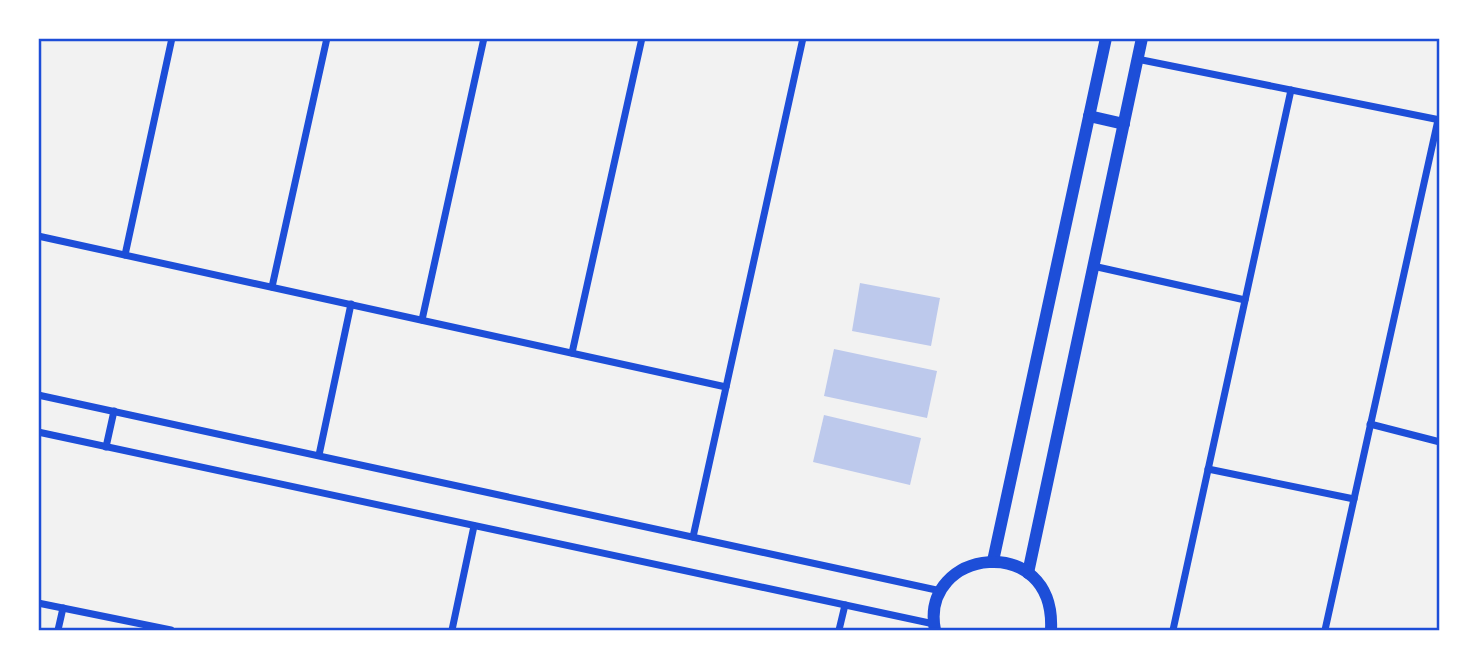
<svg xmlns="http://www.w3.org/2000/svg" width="1478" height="669" font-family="Arial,sans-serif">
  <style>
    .building { fill: #bdc9ec }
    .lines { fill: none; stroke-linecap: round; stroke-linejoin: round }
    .minor { stroke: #1d4ed8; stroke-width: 7 }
    .tertiary { stroke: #1d4ed8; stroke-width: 12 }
    .neatline { fill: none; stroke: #1d4ed8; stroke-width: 2.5 }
  </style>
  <rect width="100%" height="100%" fill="#f2f2f2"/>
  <g class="building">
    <polygon points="860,283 940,298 931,346 852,331"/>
    <polygon points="834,349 937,371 927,418 824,396"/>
    <polygon points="824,415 921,438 910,485 813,462"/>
  </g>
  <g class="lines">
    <g class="minor">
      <polyline points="1137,59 1440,120"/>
      <polyline points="38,236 726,387"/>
      <polyline points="125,255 172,38"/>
      <polyline points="1093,266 1245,300"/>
      <polyline points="272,287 327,38"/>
      <polyline points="422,320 484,38"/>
      <polyline points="572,353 642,38"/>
      <polyline points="38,395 941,591"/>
      <polyline points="1370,424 1440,442"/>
      <polyline points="38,432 934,624"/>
      <polyline points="106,447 114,411"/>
      <polyline points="319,455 351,304"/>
      <polyline points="1208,469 1354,499"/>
      <polyline points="693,537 803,38"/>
      <polyline points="38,603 171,630"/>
      <polyline points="58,630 63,608"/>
      <polyline points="452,630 474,526"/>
      <polyline points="839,630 845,605"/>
      <polyline points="1173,630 1291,90"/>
      <polyline points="1325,630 1438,120"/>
    </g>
    <g class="tertiary">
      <polyline points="1089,116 1124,124"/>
      <polyline points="993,561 1106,38"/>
      <polyline points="1028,573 1142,38"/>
      <path d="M 935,630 C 919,548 1056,531 1051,630"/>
    </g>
  </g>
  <rect width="1478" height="669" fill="none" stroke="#ffffff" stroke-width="80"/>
  <rect x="40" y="40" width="1398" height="589" class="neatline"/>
</svg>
